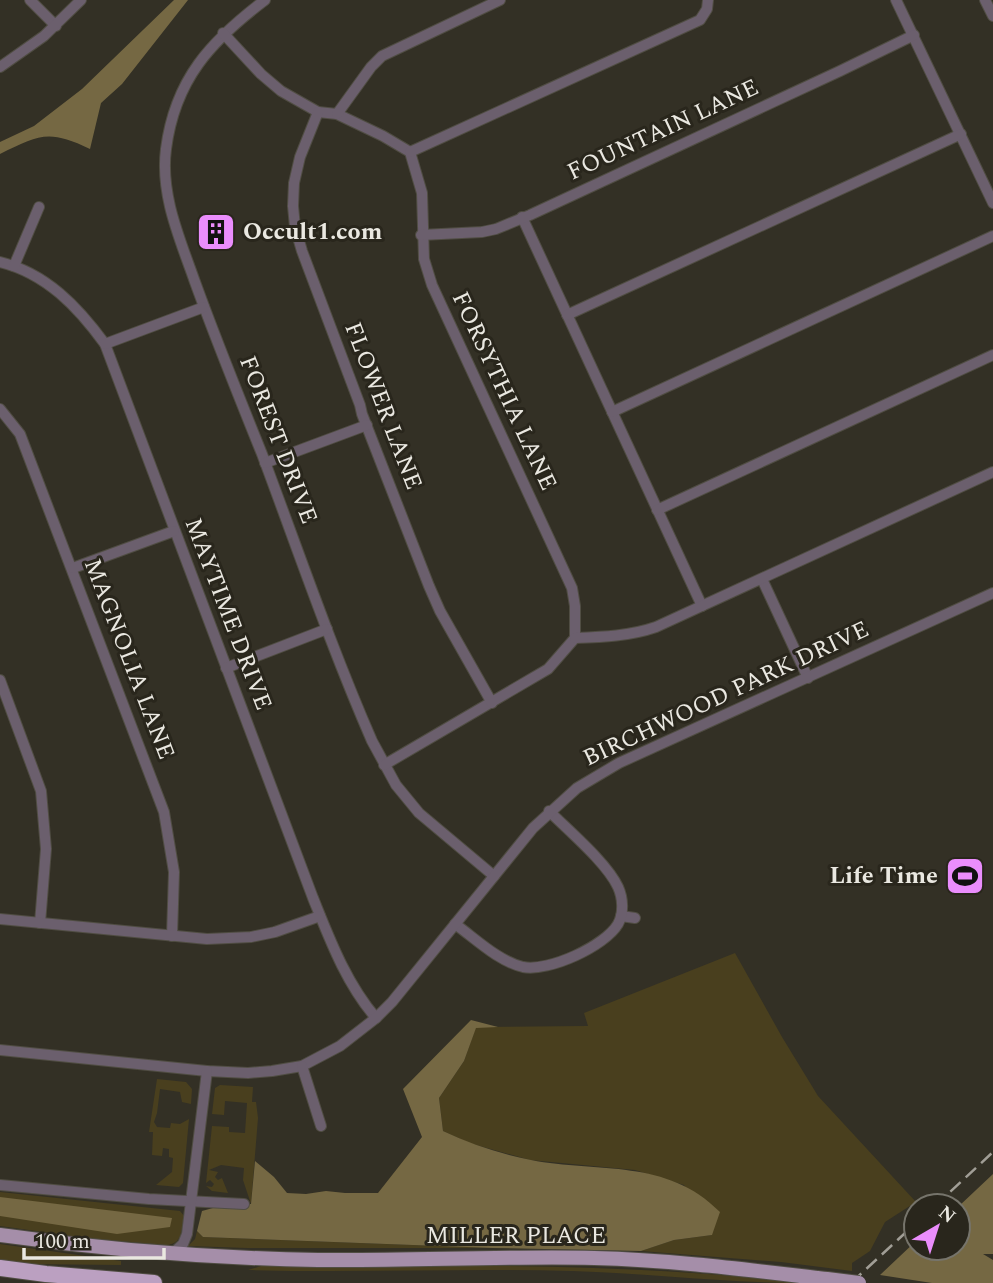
<svg xmlns="http://www.w3.org/2000/svg" width="993" height="1283" font-family="Spectral,serif">
  <style>
    .green { fill: #493f1e }
    .forest { fill: #756843 }
    .lines { fill: none; stroke-linecap: round; stroke-linejoin: round }
    .minor-casing { stroke: #504d43; stroke-width: 12 }
    .major-casing { stroke: #504d43; stroke-width: 16 }
    .highway-casing { stroke: #504d43; stroke-width: 18 }
    .minor { stroke: #6b5f6d; stroke-width: 10 }
    .major { stroke: #a58ea9; stroke-width: 14 }
    .highway { stroke: #bba0c1; stroke-width: 16 }
    .rail { stroke: #a19e96; stroke-width: 2.5; stroke-dasharray: 14 7; stroke-linecap: butt }
    .major-bridge-casing { stroke: #504d43; stroke-width: 16; stroke-linecap: butt }
    .major-bridge { stroke: #a58ea9; stroke-width: 14 }
    .labels { text-anchor: middle; dominant-baseline: central; stroke-width: 6; stroke-linejoin: round; paint-order: stroke }
    .street-label { font-size: 24px; fill: #eae8e1; stroke: #29261c }
    .poi-label { font-size: 24px; font-weight: bold; fill: #eae8e1; stroke: #29261c; text-anchor: start }
  </style>
  <rect width="100%" height="100%" fill="#333025"/>
  <g class="green">
    <polygon points="735,953 782,1037 818,1096 916,1202 885,1222 870,1251 852,1263 852,1271 781,1262 641,1251 674,1240 712,1235 684,1185 635,1170 530,1160 469,1143 443,1131 439,1098 464,1061 476,1027 588,1026 584,1013"/>
    <polygon points="157,1079 186,1082 192,1089 191,1104 182,1102 180,1092 160,1089 157,1113 154,1122 157,1127 170,1128 171,1123 180,1124 189,1119 183,1183 179,1187 156,1185 172,1172 173,1158 169,1157 169,1149 163,1148 162,1156 152,1155 153,1132 149,1132"/>
    <polygon points="220,1085 253,1087 252,1102 256,1102 258,1118 251,1204 243,1180 244,1168 221,1165 209,1170 218,1172 215,1177 218,1180 222,1178 228,1193 212,1191 206,1186 212,1187 214,1184 210,1180 206,1183 212,1126 229,1127 229,1132 245,1133 247,1103 225,1101 224,1115 212,1114 215,1088"/>
    <path d="M 0,1192 L 180,1211 L 184,1216 C 181,1230 183,1244 166,1245 L 86,1238 L 0,1226 Z"/>
    <polygon points="197,1231 203,1237 492,1248 247,1248 188,1246 195,1239"/>
    <polygon points="0,1244 121,1261 121,1265 20,1264 0,1259"/>
    <path d="M 282,1265 C 454,1266 628,1262 800,1283 C 724,1283 648,1273 572,1271 C 464,1268 356,1273 248,1270 L 261,1266 Z"/>
  </g>
  <g class="forest">
    <path d="M 174,0 L 188,0 L 122,84 L 101,103 L 90,149 C 48,129 39,135 0,154 L 0,142 L 34,126 L 82,89 Z"/>
    <path d="M 471,1020 L 498,1027 L 476,1028 L 464,1061 L 439,1098 L 443,1131 C 471,1144 500,1154 531,1160 C 598,1173 667,1158 720,1212 L 712,1235 L 674,1240 L 641,1251 L 492,1248 L 203,1237 L 197,1231 L 202,1211 L 231,1203 L 251,1204 L 255,1161 L 274,1177 L 287,1193 L 306,1194 L 326,1191 L 345,1193 L 378,1193 L 422,1137 L 403,1089 Z"/>
    <polygon points="993,1174 993,1254 983,1254 993,1260 993,1283 932,1283 880,1275 916,1241 916,1248 958,1248 958,1207"/>
    <polygon points="0,1197 172,1218 170,1227 117,1234 0,1216"/>
  </g>
  <g class="lines">
    <g class="minor-casing">
      <g id="minor">
        <polyline points="30,0 56,26"/>
        <path d="M 265,0 C 211,41 175,79 166,149 C 160,195 180,239 195,282 C 216,340 239,397 262,454 C 298,550 331,647 372,741 L 396,785 L 419,813 L 494,876"/>
        <polyline points="896,0 993,203"/>
        <polyline points="985,0 993,16"/>
        <polyline points="223,33 261,74 281,91 318,112 337,114 383,136 410,152 422,193 424,259 432,285 572,588 575,606 575,638 548,669 384,765"/>
        <polyline points="0,67 44,36 81,0"/>
        <polyline points="318,112 300,157 294,183 293,206 295,227 302,251 360,405 362,414 429,586 440,611 492,703"/>
        <polyline points="337,114 371,67 382,56 500,0"/>
        <polyline points="410,152 700,20 707,9 708,0"/>
        <polyline points="522,217 702,606"/>
        <polyline points="421,235 482,232 496,229 530,215 840,71 914,35"/>
        <path d="M 0,262 C 46,273 78,307 105,344 L 313,898 C 330,940 346,983 376,1018"/>
        <polyline points="14,266 39,207"/>
        <polyline points="567,315 961,134"/>
        <polyline points="105,344 204,307"/>
        <polyline points="0,409 20,434 164,812 174,872 172,936"/>
        <polyline points="612,412 993,236"/>
        <polyline points="265,463 367,425"/>
        <polyline points="657,510 993,355"/>
        <polyline points="73,568 174,531"/>
        <polyline points="762,579 808,678"/>
        <path d="M 575,638 C 603,637 630,636 656,627 L 993,472"/>
        <polyline points="226,668 327,629"/>
        <polyline points="0,680 41,791 46,849 40,923"/>
        <polyline points="621,916 635,918"/>
        <polyline points="0,919 207,939 251,937 275,932 320,916"/>
        <path d="M 455,924 C 476,939 498,961 523,967 C 549,972 605,946 618,924 C 624,913 623,898 618,887 C 607,863 569,831 549,811"/>
        <polyline points="0,1050 207,1071 248,1073 272,1071 302,1066 340,1046 376,1018 392,1002 533,828 577,788 619,763 993,593"/>
        <polyline points="302,1066 321,1126"/>
        <polyline points="0,1185 149,1199 244,1204"/>
        <polyline points="172,1254 183,1244 187,1234 207,1071"/>
      </g>
    </g>
    <g class="major-casing">
      <path id="major" d="M 0,1235 C 106,1250 211,1258 318,1260 C 410,1261 502,1256 594,1258 C 672,1260 749,1270 827,1279"/>
    </g>
    <g class="highway-casing">
      <polyline id="highway" points="0,1268 46,1274 154,1283"/>
    </g>
    <use href="#minor" class="minor"/>
    <use href="#major" class="major"/>
    <use href="#highway" class="highway"/>
    <g class="rail">
      <polyline points="935,1206 993,1152"/>
      <polyline points="851,1283 916,1223"/>
    </g>
    <g class="major-bridge-casing">
      <polyline id="major-bridge" points="827,1279 859,1283"/>
    </g>
    <use href="#major-bridge" class="major-bridge"/>
  </g>
  <defs>
    <g id="building-square" transform="scale(2.0125)"><rect x="-9" y="-9" width="18" height="18" rx="4" fill="#ea8dfc" stroke="#29261c"/><path d="M-4-6H4V6H1V3H-1V6H-4ZM-2.5-4.3h1.7v1.8h-1.7ZM.8-4.3h1.7v1.8H.8ZM-2.5-1h1.7V.8h-1.7ZM.8-1h1.7V.8H.8Z" fill="#111"/></g>
    <g id="stadium-square" transform="scale(2.0125)"><rect x="-9" y="-9" width="18" height="18" rx="4" fill="#ea8dfc" stroke="#29261c"/><path d="M0-5a6.5 5 0 1 0 0 10a6.5 5 0 1 0 0-10ZM-3.5-1.8h7v3.6h-7Z" fill="#111"/></g>
  </defs>
  <g fill-rule="evenodd">
    <use href="#building-square" x="216" y="232"/>
    <use href="#stadium-square" x="965" y="876"/>
  </g>
  <g class="labels">
    <g class="street-label">
      <text transform="translate(663 130) rotate(-25)">FOUNTAIN LANE</text>
      <text transform="translate(504 391) rotate(65)">FORSYTHIA LANE</text>
      <text transform="translate(383 406) rotate(69)">FLOWER LANE</text>
      <text transform="translate(278 440) rotate(69)">FOREST DRIVE</text>
      <text transform="translate(228 614) rotate(69)">MAYTIME DRIVE</text>
      <text transform="translate(129 659) rotate(69)">MAGNOLIA LANE</text>
      <text transform="translate(726 694) rotate(-25)">BIRCHWOOD PARK DRIVE</text>
      <text x="516" y="1236">MILLER PLACE</text>
    </g>
    <g class="poi-label">
      <text x="243" y="232">Occult1.com</text>
      <text x="938" y="876" text-anchor="end">Life Time</text>
    </g>
  </g>
  <g transform="translate(937 1227) rotate(39)"><circle r="33" fill="#29261c" stroke="#76746b" stroke-width="2"/>
  <path d="M0-5L12 26L0 18L-12 26Z" fill="#ea8dfc"/>
  <text y="-10" font-size="19" font-weight="bold" text-anchor="middle" fill="#eae8e1">N</text>
  </g>
  <path d="M24 1248v10h140v-10" fill="none" stroke="#eae8e1" stroke-width="3.5"/>
  <text x="35" y="1248" font-size="21" fill="#eae8e1" stroke="#29261c" stroke-width="5" paint-order="stroke">100 m</text>
</svg>
